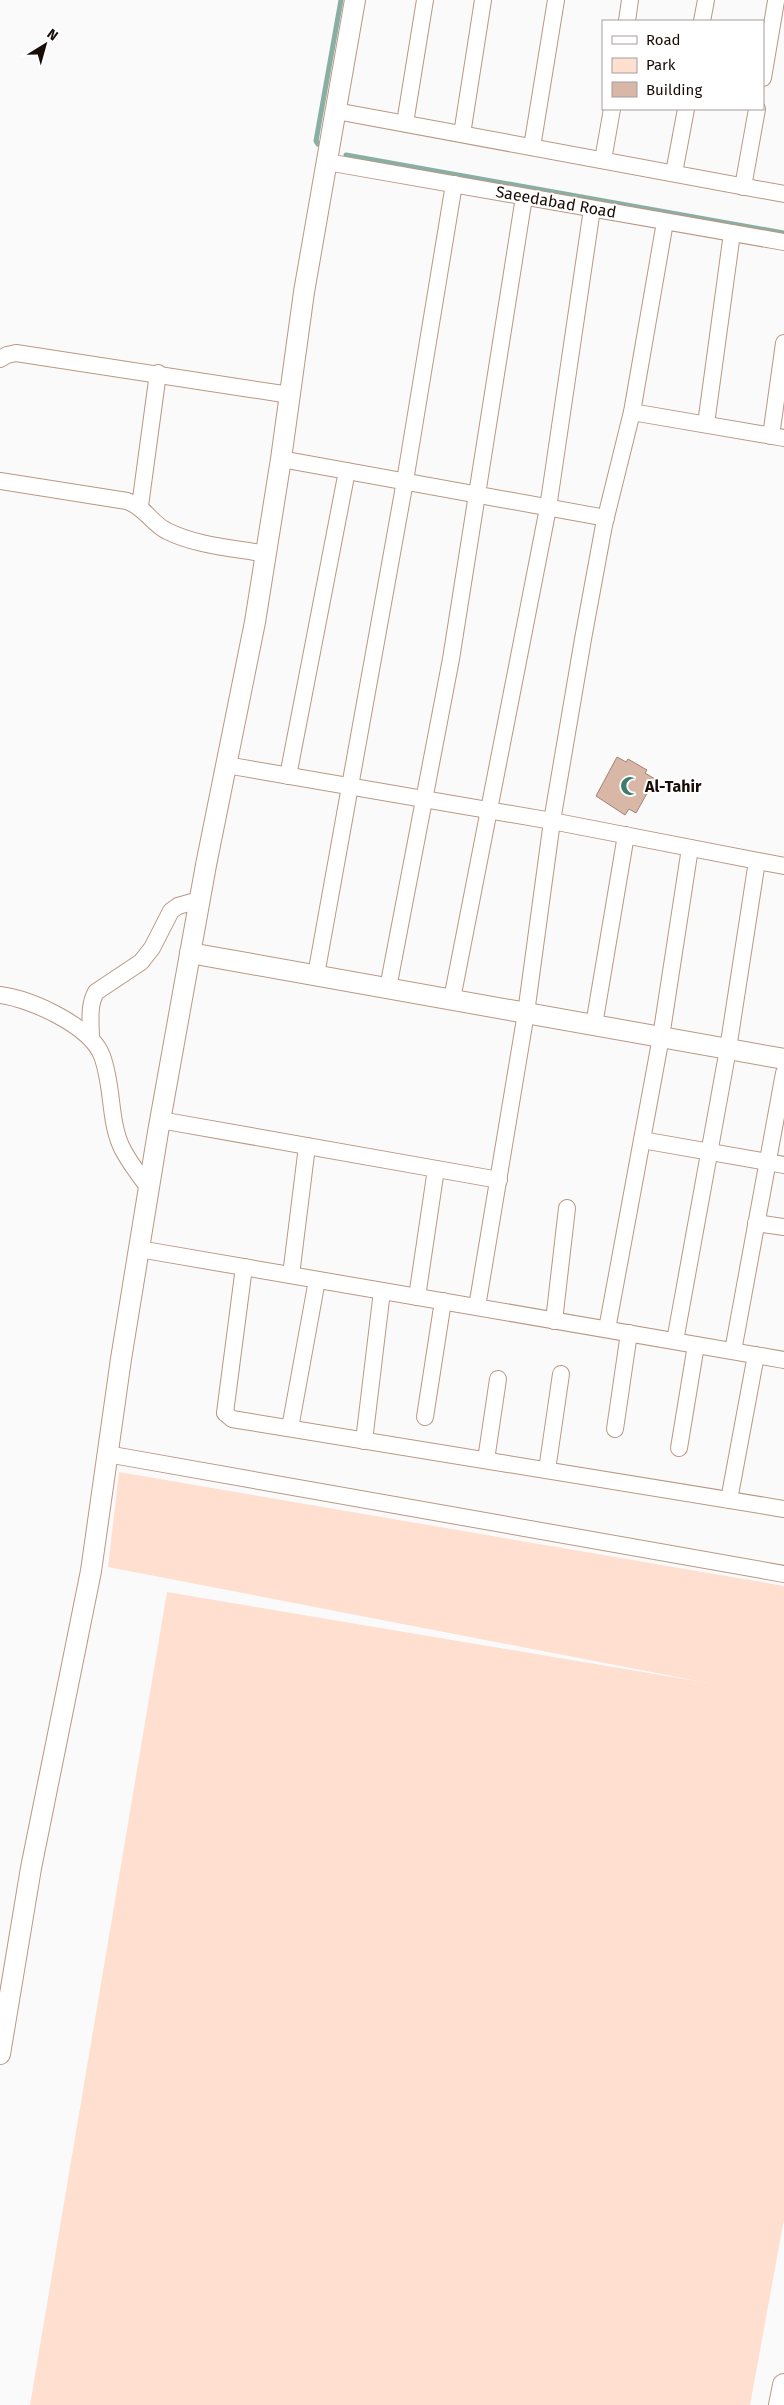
<svg xmlns="http://www.w3.org/2000/svg" width="784" height="2405" font-family="'Fira Sans',sans-serif">
  <style>
    .green { fill: #fedfd0 }
    .lines { fill: none; stroke-linecap: round; stroke-linejoin: round }
    .stream { stroke: #89afa5; stroke-width: 5 }
    .building { fill: #d8b7a7; stroke: #a48271 }
    .minor-casing { stroke: #ba9785; stroke-width: 18 }
    .tertiary-casing { stroke: #ba9785; stroke-width: 22 }
    .secondary-casing { stroke: #ba9785; stroke-width: 24 }
    .minor { stroke: #fff; stroke-width: 16 }
    .tertiary { stroke: #fff; stroke-width: 20 }
    .secondary { stroke: #fff; stroke-width: 22 }
    .labels { text-anchor: middle; dominant-baseline: central; stroke-width: 4; stroke-linejoin: round; paint-order: stroke }
    .street-label { font-size: 16px; fill: #190d07; stroke: #fff }
    .poi-label { font-size: 16px; font-weight: bold; fill: #190d07; stroke: #fff; text-anchor: start }
  </style>
  <rect width="100%" height="100%" fill="#fafafa"/>
  <polygon class="green" points="119,1472 784,1586 784,2219 750,2405 30,2405 167,1592 708,1683 108,1567"/>
  <g class="lines">
    <g class="stream">
      <polyline points="318,144 316,141 341,0"/>
      <polyline points="346,155 784,233"/>
    </g>
  </g>
  <polygon class="building" points="617,757 626,762 628,759 647,770 645,773 655,779 636,813 629,809 625,815 596,796"/>
  <g class="lines">
    <g class="minor-casing">
      <g id="minor">
        <polyline points="627,21 630,0"/>
        <polyline points="702,21 706,0"/>
        <polyline points="763,78 776,1"/>
        <polyline points="336,111 784,194"/>
        <polyline points="405,123 425,0"/>
        <polyline points="462,134 483,0"/>
        <polyline points="532,147 556,0"/>
        <polyline points="603,160 612,109"/>
        <polyline points="327,162 784,242"/>
        <polyline points="674,173 686,109"/>
        <polyline points="743,187 757,109"/>
        <polyline points="0,359 7,355 16,353 290,395"/>
        <polyline points="632,412 784,438"/>
        <polyline points="706,424 732,233"/>
        <polyline points="771,436 784,343"/>
        <polyline points="281,459 606,518"/>
        <path d="M 0,481 L 127,501 C 146,508 152,524 167,531 C 197,546 234,548 266,554"/>
        <polyline points="140,506 158,373"/>
        <polyline points="226,765 552,821 784,866"/>
        <polyline points="288,776 347,471"/>
        <polyline points="316,975 405,481 454,184"/>
        <polyline points="388,988 451,659 524,197"/>
        <path d="M 0,995 C 31,999 91,1026 102,1056 C 113,1085 109,1119 121,1146 C 128,1161 139,1175 149,1188"/>
        <polyline points="452,999 548,508 592,209"/>
        <polyline points="594,1025 626,835"/>
        <path d="M 91,1039 C 91,1023 88,1006 96,992 L 141,962 L 152,948 L 171,911 L 178,906 L 199,900"/>
        <polyline points="160,1120 499,1180"/>
        <polyline points="642,1140 784,1165"/>
        <polyline points="756,1223 784,1227"/>
        <polyline points="139,1249 784,1360"/>
        <polyline points="244,1267 225,1413 232,1419 784,1509"/>
        <polyline points="291,1275 307,1146"/>
        <polyline points="417,1297 436,1169"/>
        <polyline points="477,1307 526,1013 552,821 583,639 604,525 632,412 665,222"/>
        <polyline points="554,1321 567,1208"/>
        <polyline points="607,1329 661,1037 690,848"/>
        <polyline points="675,1341 728,1049 757,861"/>
        <polyline points="733,1351 784,1073"/>
        <polyline points="425,1417 443,1301"/>
        <polyline points="290,1428 317,1280"/>
        <polyline points="615,1429 629,1333"/>
        <polyline points="364,1441 382,1291"/>
        <polyline points="679,1448 696,1345"/>
        <polyline points="107,1454 784,1574"/>
        <polyline points="486,1460 498,1379"/>
        <polyline points="547,1470 561,1374"/>
        <polyline points="729,1500 756,1355"/>
      </g>
    </g>
    <g class="tertiary-casing">
      <g id="tertiary">
        <polyline points="190,953 784,1059"/>
        <polyline points="0,2054 31,1868 91,1571 121,1359 158,1132 206,865 255,622 281,459 304,292 355,0"/>
      </g>
    </g>
    <g class="secondary-casing">
      <polyline id="secondary" points="780,2405 784,2385"/>
    </g>
    <use href="#minor" class="minor"/>
    <use href="#tertiary" class="tertiary"/>
    <use href="#secondary" class="secondary"/>
  </g>
  <defs>
    <g id="mosque-bare" transform="scale(1.5)"><path d="M3.5-4.9A6 6 0 1 0 3.5 4.9A5 5 0 1 1 3.5-4.9Z" fill="#3c7e6e" stroke="#fff" stroke-width="2.5" paint-order="stroke"/></g>
  </defs>
  <g fill-rule="evenodd">
    <use href="#mosque-bare" x="630" y="786"/>
  </g>
  <g class="labels">
    <g class="street-label">
      <text transform="translate(556 202) rotate(10)">Saeedabad Road</text>
    </g>
    <g class="poi-label">
      <text x="645" y="786">Al-Tahir</text>
    </g>
  </g>
  <rect x="602" y="20" width="162" height="90" fill="#ffffff" stroke="#a39e9c"/>
  <rect x="612" y="36" width="25" height="8" fill="#ffffff" stroke="#a39e9c"/>
  <text x="646" y="45" font-size="15" fill="#190d07">Road</text>
  <rect x="612" y="58" width="25" height="15" fill="#fedfd0" stroke="#a39e9c"/>
  <text x="646" y="70" font-size="15" fill="#190d07">Park</text>
  <rect x="612" y="82" width="25" height="15" fill="#d8b7a7" stroke="#a39e9c"/>
  <text x="646" y="95" font-size="15" fill="#190d07">Building</text>
  <g transform="translate(45 45) rotate(37)" stroke="#ffffff" stroke-width="4" paint-order="stroke">
  <path d="M0-4L9 19L0 12L-9 19Z" fill="#190d07"/>
  <text y="-8" font-size="14" font-weight="bold" text-anchor="middle" fill="#190d07">N</text>
  </g>
</svg>
